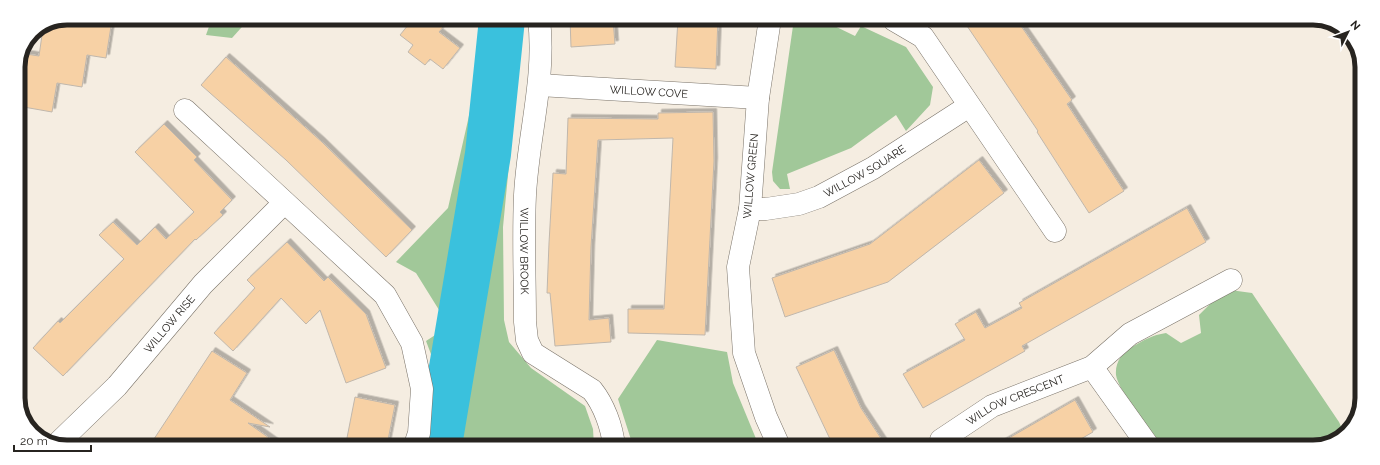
<svg xmlns="http://www.w3.org/2000/svg" width="1380" height="465" font-family="Raleway,sans-serif">
  <style>
    .green { fill: #a1c899 }
    .lines { fill: none; stroke-linecap: round; stroke-linejoin: round }
    .river { stroke: #3ac1dd; stroke-width: 46 }
    .building { fill: #f7d1a5; stroke: #c0b7ac; filter: url(#shadow) }
    .minor-casing { stroke: #7a7369; stroke-width: 23 }
    .minor { stroke: #fff; stroke-width: 22 }
    .labels { text-anchor: middle; dominant-baseline: central; stroke-width: 4; stroke-linejoin: round; paint-order: stroke }
    .street-label { font-size: 11px; fill: #272420; stroke: #fff }
    .rim { fill: none; stroke: #272420; stroke-width: 5 }
  </style>
  <defs>
    <filter id="shadow"><feDropShadow dx="3.5" dy="-3.5" stdDeviation="0" flood-color="#0004"/></filter>
  </defs>
  <rect width="100%" height="100%" fill="#f5ede1"/>
  <g class="green">
    <polygon points="212,18 250,18 232,38 206,35"/>
    <polygon points="491,19 523,19 503,227 504,320 509,342 531,368 585,406 593,429 594,446 433,445 439,405 437,370 426,341 449,326 416,273 396,262 448,208"/>
    <polygon points="794,19 820,19 855,36 861,26 906,47 933,87 930,105 906,131 896,115 851,148 787,174 790,189 780,189 773,181 772,172"/>
    <path d="M 1230,290 L 1252,293 L 1339,422 L 1345,435 L 1343,437 L 1314,447 L 1164,447 C 1153,433 1118,391 1116,375 C 1115,362 1122,353 1132,347 C 1144,340 1152,335 1166,333 L 1181,343 L 1201,333 L 1199,315 L 1212,302 Z"/>
    <polygon points="657,340 727,352 733,383 759,446 633,446 618,399"/>
  </g>
  <g class="lines">
    <polyline class="river" points="439,445 488,154 502,19"/>
  </g>
  <g class="building">
    <polygon points="66,18 112,20 106,58 87,55 82,87 57,83 52,112 18,106 26,54 39,56 43,28"/>
    <polygon points="413,19 450,19 439,32 460,48 443,69 430,59 425,65 408,52 413,45 400,35"/>
    <polygon points="570,19 613,19 615,44 571,47"/>
    <polygon points="678,19 718,19 716,69 675,67"/>
    <polygon points="963,20 1019,20 1019,23 1072,100 1067,104 1124,191 1089,213 1037,132 1038,131"/>
    <polygon points="226,57 322,142 412,230 386,257 286,160 201,85"/>
    <polygon points="713,112 714,161 705,335 628,333 628,309 664,309 673,138 598,140 591,247 589,320 609,318 611,342 555,346 550,293 547,293 549,243 553,173 566,174 568,118 658,119 658,113"/>
    <polygon points="164,124 197,157 194,160 232,200 220,212 223,215 196,240 195,239 63,376 33,348 58,321 60,323 124,259 99,235 113,222 137,245 155,227 166,239 194,212 135,152"/>
    <polygon points="979,160 1004,193 888,282 785,317 772,278 870,244"/>
    <polygon points="1187,208 1206,242 1022,346 1025,351 923,408 903,374 965,340 955,324 976,312 985,328 1022,308 1019,303"/>
    <polygon points="287,242 324,281 328,277 366,314 386,368 346,383 320,310 306,324 281,298 233,351 214,333 255,288 247,280"/>
    <polygon points="834,350 861,408 886,446 835,446 829,437 796,367"/>
    <polygon points="212,351 247,373 230,400 270,427 248,423 279,445 150,445"/>
    <polygon points="355,397 395,405 387,445 358,445 346,443"/>
    <polygon points="1075,400 1093,432 1067,447 995,446"/>
  </g>
  <g class="lines">
    <g class="minor-casing">
      <g id="minor">
        <path id="s1" d="M 539,19 C 546,78 528,136 525,195 C 523,237 525,280 525,322 L 527,340 L 533,353 L 592,390 C 604,405 612,427 614,446"/>
        <polyline points="770,19 758,98 750,209 738,267 744,353 766,417 779,446"/>
        <polyline points="894,20 923,37 1055,231"/>
        <path id="s2" d="M 539,85 L 758,98"/>
        <polyline points="185,110 385,295 412,343 422,389 419,433 415,445"/>
        <path id="s3" d="M 750,209 L 766,209 L 799,204 L 819,197 L 873,168 L 969,106"/>
        <polyline points="1092,367 1149,447"/>
        <path id="s4" d="M 941,440 L 992,406 L 1092,367 L 1130,334 L 1231,280"/>
        <path id="s5" d="M 56,445 L 117,386 L 203,284 L 284,203"/>
      </g>
    </g>
    <use href="#minor" class="minor"/>
  </g>
  <g class="labels">
    <g class="street-label">
      <text stroke="none"><textPath href="#s2" startOffset="110">WILLOW COVE</textPath></text>
      <text stroke="none"><textPath href="#s3" startOffset="123">WILLOW SQUARE</textPath></text>
      <text transform="translate(751 176) rotate(-85)">WILLOW GREEN</text>
      <text stroke="none"><textPath href="#s1" startOffset="233">WILLOW BROOK</textPath></text>
      <text stroke="none"><textPath href="#s5" startOffset="166">WILLOW RISE</textPath></text>
      <text stroke="none"><textPath href="#s4" startOffset="85">WILLOW CRESCENT</textPath></text>
    </g>
  </g>
  <path d="M0 0H1380V465H0ZM67 25H1313A42 42 0 0 1 1355 67V398A42 42 0 0 1 1313 440H67A42 42 0 0 1 25 398V67A42 42 0 0 1 67 25Z" fill="#fff" fill-rule="evenodd"/>
  <path class="rim" d="M67 25H1313A42 42 0 0 1 1355 67V398A42 42 0 0 1 1313 440H67A42 42 0 0 1 25 398V67A42 42 0 0 1 67 25Z"/>
  <g transform="translate(1348 32) rotate(48)" stroke="#ffffff" stroke-width="3" paint-order="stroke">
  <path d="M0-3L7 15L0 10L-7 15Z" fill="#272420"/>
  <text y="-6" font-size="11" font-weight="bold" text-anchor="middle" fill="#272420">N</text>
  </g>
  <path d="M14 445v6h77v-6" fill="none" stroke="#272420" stroke-width="2"/>
  <text x="20" y="445" font-size="12" fill="#272420" stroke="#ffffff" stroke-width="3" paint-order="stroke">20 m</text>
</svg>
